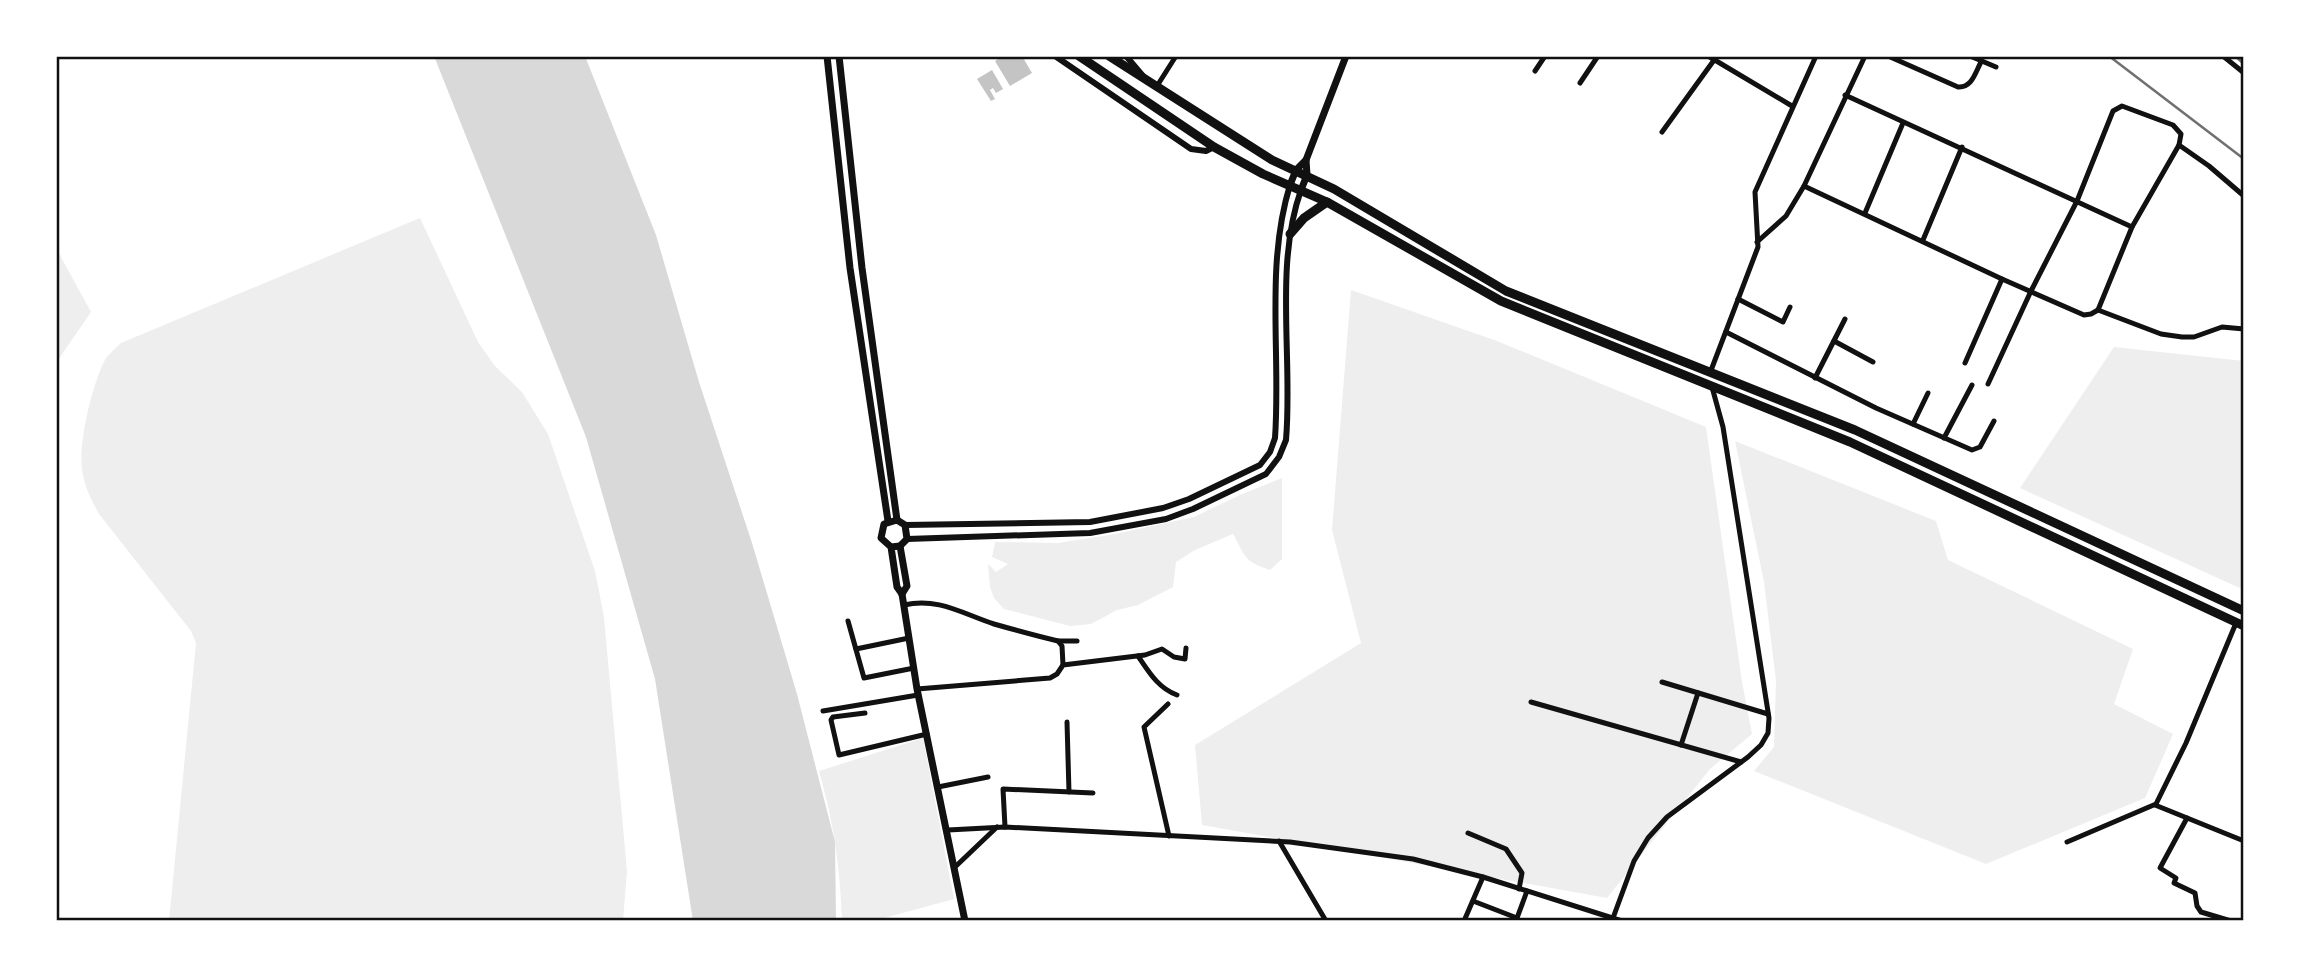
<svg xmlns="http://www.w3.org/2000/svg" width="2300" height="977" font-family="Figtree,sans-serif">
  <style>
    .green { fill: #eee }
    .water { fill: #d9d9d9 }
    .building { fill: #c4c4c4 }
    .lines { fill: none; stroke-linecap: round; stroke-linejoin: round }
    .minor { stroke: #111; stroke-width: 5 }
    .tertiary { stroke: #111; stroke-width: 6 }
    .secondary { stroke: #111; stroke-width: 7 }
    .trunk { stroke: #111; stroke-width: 9 }
    .rail { stroke: #707070; stroke-width: 2.5 }
    .neatline { fill: none; stroke: #111; stroke-width: 2.5 }
  </style>
  <rect width="100%" height="100%" fill="#fff"/>
  <g class="green">
    <path d="M 420,218 L 478,342 L 495,366 L 522,392 L 548,434 L 595,571 L 604,617 L 627,871 L 623,921 L 169,921 L 196,643 L 191,631 L 99,514 C 91,499 84,486 82,469 C 78,443 93,381 106,358 C 110,353 116,348 121,343 Z"/>
    <polygon points="56,248 91,312 56,363"/>
    <polygon points="1351,290 1497,341 1706,427 1742,682 1752,734 1710,769 1607,898 1202,825 1195,745 1361,643 1332,530"/>
    <polygon points="2114,347 2244,361 2244,590 2020,488"/>
    <polygon points="1735,441 1936,521 1948,560 2133,649 2114,704 2173,734 2145,798 1986,864 1754,771 1774,747 1776,681 1764,582"/>
    <path d="M 1282,478 L 1282,559 L 1270,570 C 1243,561 1246,557 1233,534 L 1195,550 L 1176,562 L 1173,587 L 1138,605 L 1117,610 L 1091,624 L 1070,626 L 1004,609 L 994,598 L 990,587 L 988,564 L 996,572 L 1008,564 L 992,557 L 995,542 L 1058,543 L 1115,534 L 1194,517 L 1240,495 Z"/>
    <path d="M 923,738 L 954,899 L 873,921 L 842,921 C 840,866 834,824 819,771 Z"/>
  </g>
  <polygon class="water" points="434,56 585,56 656,235 699,382 752,543 797,694 835,842 836,921 693,921 655,679 586,437"/>
  <g class="building">
    <polygon points="1003,56 1022,56 1032,73 1010,86 995,61"/>
    <polygon points="992,70 1003,89 996,93 993,88 990,90 995,99 991,101 977,79"/>
  </g>
  <g class="lines">
    <g class="minor">
      <polyline points="1708,56 1792,106"/>
      <path d="M 1888,56 L 1958,87 C 1972,88 1975,73 1981,62"/>
      <polyline points="1970,56 1996,67"/>
      <polyline points="2223,56 2244,73"/>
      <polyline points="1535,71 1545,56"/>
      <polyline points="1580,83 1598,56"/>
      <polyline points="1157,86 1176,56"/>
      <polyline points="1845,95 2132,227"/>
      <polyline points="1662,132 1717,56"/>
      <polyline points="1804,186 2002,279 2084,315 2091,314 2098,310 2161,334 2182,337 2194,337 2222,327 2244,329"/>
      <polyline points="1865,213 1903,123"/>
      <polyline points="1923,240 1962,147"/>
      <polyline points="1757,242 1786,216 1804,186 1865,56"/>
      <polyline points="1738,299 1783,322 1790,307"/>
      <polyline points="2098,310 2132,227 2179,145"/>
      <polyline points="1726,332 1876,408 1972,450 1980,447 1994,421"/>
      <polyline points="1834,341 1873,362"/>
      <polyline points="1965,363 2002,279"/>
      <polyline points="1710,373 1758,247 1755,192 1816,56"/>
      <polyline points="1815,378 1845,319"/>
      <polyline points="1988,384 2031,291 2077,201 2113,111 2122,106 2173,125 2181,134 2179,145 2209,166 2244,196"/>
      <polyline points="1913,424 1928,393"/>
      <polyline points="1944,438 1972,385"/>
      <path d="M 904,605 C 938,597 963,614 994,624 C 1015,630 1037,636 1058,641 L 1062,646 L 1063,665"/>
      <polyline points="848,621 864,678 914,668"/>
      <polyline points="1058,641 1077,641"/>
      <polyline points="856,649 909,638"/>
      <path d="M 1138,656 C 1149,672 1158,688 1177,695"/>
      <polyline points="1662,682 1768,714"/>
      <polyline points="917,689 1050,678 1057,674 1063,665 1145,655 1162,649 1174,657 1185,659 1186,648"/>
      <polyline points="1531,702 1741,762"/>
      <polyline points="1168,704 1144,727 1169,836"/>
      <polyline points="823,711 918,695"/>
      <polyline points="865,713 833,717 831,720 839,755 927,734"/>
      <polyline points="1067,722 1069,792"/>
      <polyline points="1681,745 1698,693"/>
      <polyline points="938,787 988,777"/>
      <polyline points="2155,805 2244,841"/>
      <polyline points="2187,818 2160,868 2176,878 2174,883 2195,893 2197,906 2201,912 2231,921"/>
      <polyline points="1005,827 1003,789 1093,793"/>
      <polyline points="948,830 1005,827 1290,842 1413,859 1483,877 1622,921"/>
      <polyline points="1468,833 1506,849 1522,873 1519,889"/>
      <polyline points="1279,841 1326,921"/>
      <polyline points="2067,842 2156,804 2186,743 2236,623"/>
      <polyline points="955,867 997,827"/>
      <polyline points="1473,901 1517,918 1515,921"/>
      <polyline points="1517,918 1527,891"/>
      <polyline points="1613,918 1634,861 1648,838 1667,817 1748,757 1761,745 1768,733 1769,718 1723,427 1712,387"/>
      <polyline points="1464,921 1483,877"/>
    </g>
    <g class="tertiary">
      <polyline points="1055,56 1191,149 1206,151 1214,147"/>
      <polyline points="1126,56 1143,76"/>
      <path d="M 905,525 L 1090,522 L 1163,508 L 1189,499 L 1260,465 L 1270,452 L 1275,438 C 1281,354 1265,266 1290,185"/>
      <path d="M 907,539 L 1090,533 L 1166,519 L 1193,509 L 1266,474 L 1279,457 L 1286,440 C 1293,359 1274,266 1301,190"/>
    </g>
    <g class="secondary">
      <polyline points="827,56 850,268 888,521"/>
      <polyline points="839,56 862,268 897,520"/>
      <polyline points="1306,160 1346,56"/>
      <polyline points="1290,185 1296,170 1306,160 1307,175 1301,190"/>
      <polyline points="900,546 907,586 902,594"/>
      <polyline points="891,547 900,546 907,539 905,525 897,520 884,524 881,538 891,547 897,587 902,594 917,689 965,921"/>
    </g>
    <g class="trunk">
      <polyline points="1079,56 1214,147 1263,174 1327,202 1501,301 1850,442 2244,626"/>
      <polyline points="1109,56 1272,160 1334,189 1506,291 1855,430 2244,611"/>
      <polyline points="1290,234 1304,218 1327,202"/>
    </g>
    <g class="rail">
      <polyline points="2109,56 2244,159"/>
      <polyline points="2235,56 2244,64"/>
    </g>
  </g>
  <rect width="2300" height="977" fill="none" stroke="#ffffff" stroke-width="116"/>
  <rect x="58" y="58" width="2184" height="861" class="neatline"/>
</svg>
